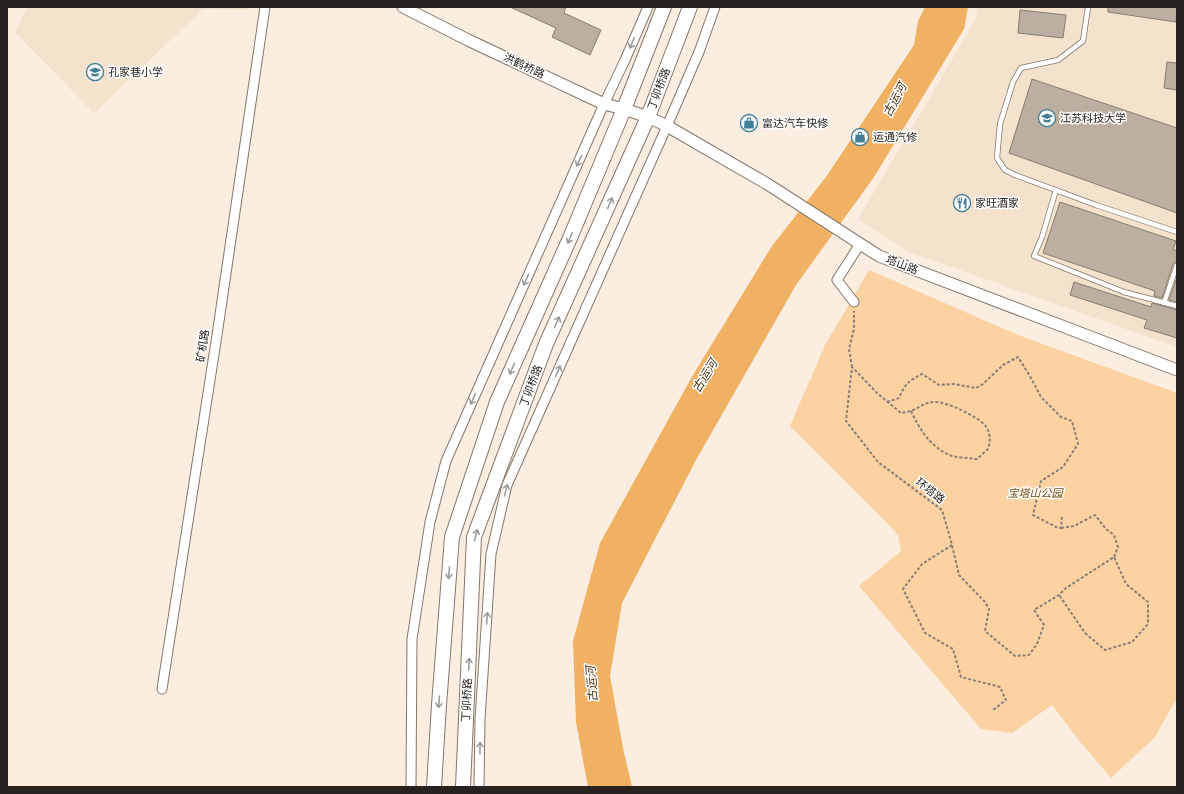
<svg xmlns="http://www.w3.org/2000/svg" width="1184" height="794" font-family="'Roboto Serif','Noto Sans SC',serif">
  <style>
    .built { fill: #f4e2cd }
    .green { fill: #fcd2a2 }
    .water { fill: #f1b162 }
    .building { fill: #bcafa1; stroke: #887d6f }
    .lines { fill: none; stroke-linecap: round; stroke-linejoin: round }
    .service-casing { stroke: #83776a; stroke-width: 6 }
    .minor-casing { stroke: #83776a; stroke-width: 11 }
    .tertiary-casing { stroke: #83776a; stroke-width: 13 }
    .primary-casing { stroke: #83776a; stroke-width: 16 }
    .path { stroke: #887f76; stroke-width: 2; stroke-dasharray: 3 2; stroke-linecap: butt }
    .service { stroke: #fff; stroke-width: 4.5 }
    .minor { stroke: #fff; stroke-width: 9 }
    .tertiary { stroke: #fff; stroke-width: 11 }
    .primary { stroke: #fff; stroke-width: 14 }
    .oneway { stroke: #9e9c9a }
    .labels { text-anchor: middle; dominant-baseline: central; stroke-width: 3; stroke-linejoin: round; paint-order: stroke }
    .street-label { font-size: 11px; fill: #28231e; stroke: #fdfdfd }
    .poi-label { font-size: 11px; fill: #28231e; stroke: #fdfdfd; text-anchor: start }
    .park-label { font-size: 11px; font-style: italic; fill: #764c0f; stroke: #fdfdfd }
    .water-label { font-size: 12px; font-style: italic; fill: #4e3412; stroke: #fdfdfd }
  </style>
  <rect width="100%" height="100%" fill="#fbeddf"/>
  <g class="built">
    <polygon points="27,7 249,7 248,10 203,9 94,113 15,32"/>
    <polygon points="976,7 1177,7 1177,347 909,252 858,219 977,17"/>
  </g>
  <polygon class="green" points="869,270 1018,335 1177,393 1177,698 1155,737 1111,778 1078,739 1052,705 1012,733 981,729 859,586 901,551 898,535 885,521 790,426 825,345"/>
  <polygon class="water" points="925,7 968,7 964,29 874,177 796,285 696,460 622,603 610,676 623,748 632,787 588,787 576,722 573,641 600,543 693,375 772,246 826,177 914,45 918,21"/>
  <g class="building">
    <polygon points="510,7 566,7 564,13 601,30 590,55 552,37 556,28"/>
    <polygon points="1108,7 1177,7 1176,22 1108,12"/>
    <polygon points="1020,10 1066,15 1063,38 1018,33"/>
    <polygon points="1167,62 1177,63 1177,90 1164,88"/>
    <polygon points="1032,79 1177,128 1177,213 1009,153"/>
    <polygon points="1060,202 1176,241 1173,250 1177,250 1177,261 1173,264 1162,298 1154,296 1155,291 1043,253"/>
    <polygon points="1177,277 1177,302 1169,300"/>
    <polygon points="1074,282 1151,307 1152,303 1177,310 1177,338 1144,328 1147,320 1070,295"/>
  </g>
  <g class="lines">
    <g class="service-casing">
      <g id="service">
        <polyline points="1088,7 1083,41 1058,60 1021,68 1013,82 1000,124 997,158 1005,170 1015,175 1096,205 1177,232"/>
        <polyline points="1056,190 1042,237 1034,256 1124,292 1177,306"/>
        <polyline points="1164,303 1177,265"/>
      </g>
    </g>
    <g class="minor-casing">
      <g id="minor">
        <polyline points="854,302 837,280 860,244"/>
        <polyline points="162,689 217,335 265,7"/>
        <polyline points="411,787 412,639 430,522 446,461 604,104 625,60 648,7"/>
        <polyline points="479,787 480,719 491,554 507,485 667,126 699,52 715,7"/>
      </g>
    </g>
    <g class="tertiary-casing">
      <polyline id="tertiary" points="403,7 468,40 604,104 624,109 648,117 667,126 769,185 879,256 1177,370"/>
    </g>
    <g class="primary-casing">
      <g id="primary">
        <polyline points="434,787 439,705 452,537 497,402 570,238 624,109 664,7"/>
        <polyline points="463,787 474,537 546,344 648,117 690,7"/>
      </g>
    </g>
    <g class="path">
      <polyline points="852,367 849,349 854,329 854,311"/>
      <path d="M 887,402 L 899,398 C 905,384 908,381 922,374 L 939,385 L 954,384 L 976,388 L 983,384 L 1003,365 L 1018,357 L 1031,378 L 1041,397 L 1061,417 L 1072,421 L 1078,444 L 1063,467 L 1041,481 L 1033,515 L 1056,527 L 1061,528 L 1062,517"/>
      <path d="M 911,411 C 920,430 931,448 952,456 C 960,458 969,458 977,459 L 988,449 C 990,442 991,436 987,428 C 982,418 947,402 936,402 C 925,402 922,406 913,410 C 909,412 905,412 901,413 L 877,393 L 852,367 L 846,421 L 878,462 L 942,510 L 951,541 L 959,575 L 985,602 L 989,609 L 985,631 L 1015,656 L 1029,655 L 1037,644 L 1044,625 L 1034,610 L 1059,595 L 1066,588 L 1114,557 L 1126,584 L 1148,602 L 1148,624 L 1132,642 L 1105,650 L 1085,633 L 1059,595"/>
      <polyline points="1061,528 1074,526 1095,515 1106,529 1114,535 1118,547 1114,557"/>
      <polyline points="952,545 922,564 903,589 925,633 953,649 961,677 1000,687 1006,700 993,710"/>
    </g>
    <use href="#service" class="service"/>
    <use href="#minor" class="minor"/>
    <use href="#tertiary" class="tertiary"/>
    <use href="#primary" class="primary"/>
  </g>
  <defs><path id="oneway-shaft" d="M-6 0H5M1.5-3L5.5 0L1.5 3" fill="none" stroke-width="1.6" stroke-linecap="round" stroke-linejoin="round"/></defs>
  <g class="oneway">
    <use href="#oneway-shaft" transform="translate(632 43) rotate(113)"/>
    <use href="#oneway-shaft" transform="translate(579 161) rotate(114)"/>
    <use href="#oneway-shaft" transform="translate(610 203) rotate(-66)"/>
    <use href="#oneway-shaft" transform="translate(570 238) rotate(113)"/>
    <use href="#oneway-shaft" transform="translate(526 280) rotate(114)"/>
    <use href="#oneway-shaft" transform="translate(557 322) rotate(-66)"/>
    <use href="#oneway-shaft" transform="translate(512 369) rotate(114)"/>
    <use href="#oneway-shaft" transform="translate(558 371) rotate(-66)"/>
    <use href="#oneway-shaft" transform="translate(473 399) rotate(114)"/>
    <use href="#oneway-shaft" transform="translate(506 490) rotate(-76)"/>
    <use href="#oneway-shaft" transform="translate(476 535) rotate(-75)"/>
    <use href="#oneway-shaft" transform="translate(449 573) rotate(94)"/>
    <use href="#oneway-shaft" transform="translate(487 618) rotate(-86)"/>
    <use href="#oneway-shaft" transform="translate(469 664) rotate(-87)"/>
    <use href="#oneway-shaft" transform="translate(439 702) rotate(94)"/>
    <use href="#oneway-shaft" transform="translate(480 748) rotate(-89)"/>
  </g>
  <defs>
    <g id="school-ring" transform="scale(0.9)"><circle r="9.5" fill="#fdfdfd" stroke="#427f96" stroke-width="1.5"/><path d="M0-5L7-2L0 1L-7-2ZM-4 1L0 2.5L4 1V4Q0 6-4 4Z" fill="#427f96"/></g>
    <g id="university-ring" transform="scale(0.9)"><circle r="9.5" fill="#fdfdfd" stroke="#427f96" stroke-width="1.5"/><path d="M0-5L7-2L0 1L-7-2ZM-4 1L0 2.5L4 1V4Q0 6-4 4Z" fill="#427f96"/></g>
    <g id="shop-ring" transform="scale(0.9)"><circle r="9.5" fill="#fdfdfd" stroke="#427f96" stroke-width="1.5"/><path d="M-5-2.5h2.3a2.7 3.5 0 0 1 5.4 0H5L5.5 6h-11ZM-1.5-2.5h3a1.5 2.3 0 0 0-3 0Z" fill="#427f96"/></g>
    <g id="restaurant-ring" transform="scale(0.9)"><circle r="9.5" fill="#fdfdfd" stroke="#427f96" stroke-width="1.5"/><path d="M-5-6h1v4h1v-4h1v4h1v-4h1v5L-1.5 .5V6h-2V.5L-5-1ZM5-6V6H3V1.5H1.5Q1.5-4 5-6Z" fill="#427f96"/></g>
  </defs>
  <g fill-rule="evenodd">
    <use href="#school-ring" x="95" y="72"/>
    <use href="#university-ring" x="1047" y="118"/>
    <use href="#shop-ring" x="749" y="123"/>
    <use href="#shop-ring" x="860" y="137"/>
    <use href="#restaurant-ring" x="962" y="203"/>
  </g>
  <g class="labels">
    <g class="street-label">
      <text transform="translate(524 66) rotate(25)">洪鹤桥路</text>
      <text transform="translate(659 89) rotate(-69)">丁卯桥路</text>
      <text transform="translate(902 265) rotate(21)">塔山路</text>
      <text transform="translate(203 346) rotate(-81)">矿机路</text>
      <text transform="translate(531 386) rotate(-69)">丁卯桥路</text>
      <text transform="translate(930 491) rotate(38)">环塔路</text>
      <text transform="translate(467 700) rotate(-87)">丁卯桥路</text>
    </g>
    <g class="poi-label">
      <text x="108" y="72">孔家巷小学</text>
      <text x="1060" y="118">江苏科技大学</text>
      <text x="762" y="123">富达汽车快修</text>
      <text x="873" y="137">运通汽修</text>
      <text x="975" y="203">家旺酒家</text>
    </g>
    <g class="park-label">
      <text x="1035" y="493">宝塔山公园</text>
    </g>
    <g class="water-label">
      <text transform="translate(895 100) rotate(-62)">古运河</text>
      <text transform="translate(705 376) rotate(-58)">古运河</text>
      <text transform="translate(592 684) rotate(-94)">古运河</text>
    </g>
  </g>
  <rect width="1184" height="794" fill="none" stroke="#28231e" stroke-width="16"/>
</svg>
